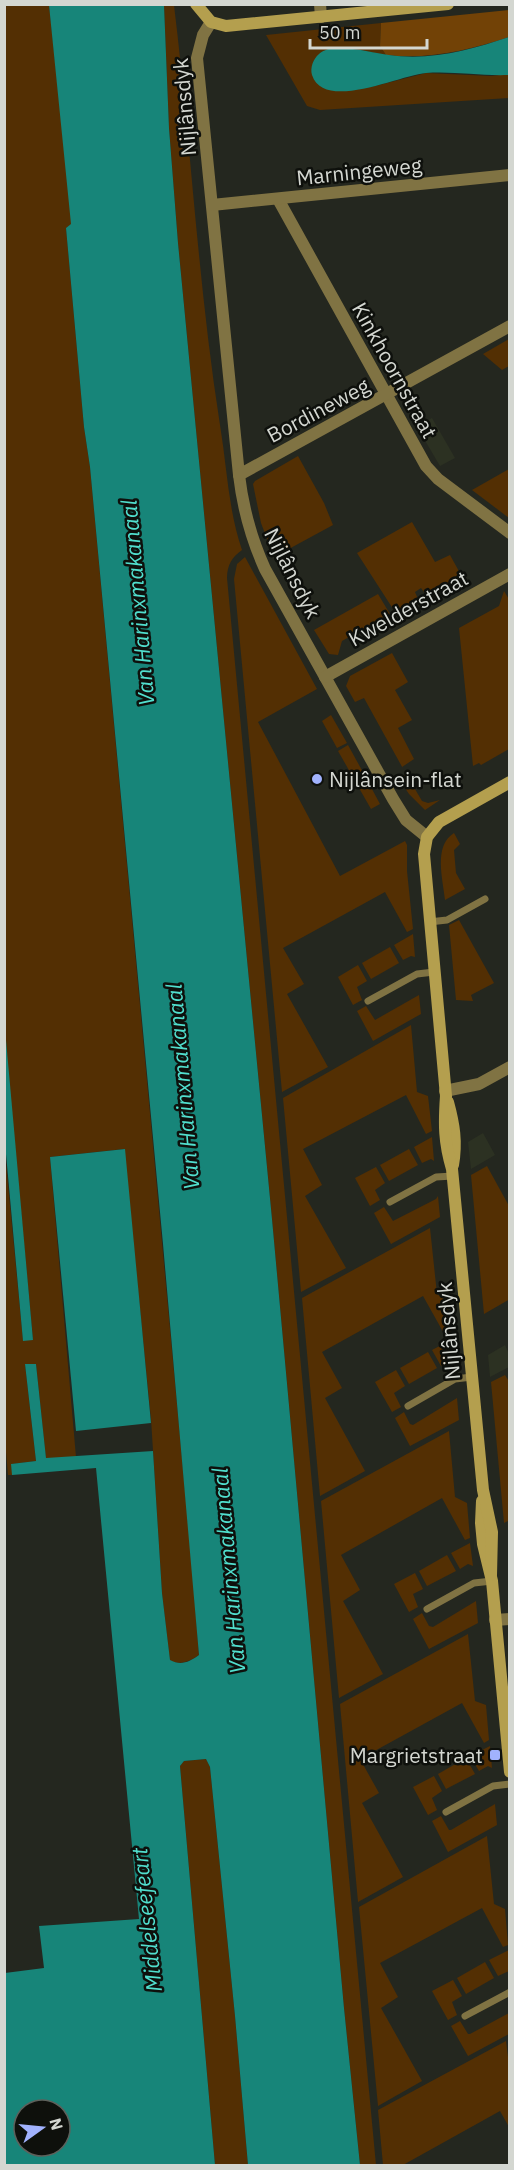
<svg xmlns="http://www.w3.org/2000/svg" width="514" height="2170" font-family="'IBM Plex Sans',sans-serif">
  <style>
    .built { fill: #2c3122 }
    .green { fill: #532f03 }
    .forest { fill: #724206 }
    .water { fill: #178579; fill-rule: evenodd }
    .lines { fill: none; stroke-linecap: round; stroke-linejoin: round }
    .lane { stroke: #807343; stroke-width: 7 }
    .street { stroke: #807343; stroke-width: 12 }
    .secondary { stroke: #b49f4e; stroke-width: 12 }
    .poi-dot { fill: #a1b2fd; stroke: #0e100c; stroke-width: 2 }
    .labels { text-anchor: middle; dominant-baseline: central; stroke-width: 5; stroke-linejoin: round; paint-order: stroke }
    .street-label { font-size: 21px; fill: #d4d7d1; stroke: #0e100c }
    .poi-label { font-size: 21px; fill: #d4d7d1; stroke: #0e100c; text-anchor: start }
    .water-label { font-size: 22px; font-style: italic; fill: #51dfce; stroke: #0e100c }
  </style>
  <rect width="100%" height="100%" fill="#24271f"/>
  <g class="built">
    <polygon points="432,418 455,458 440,466 417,427"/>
    <polygon points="483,1133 495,1155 471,1169 468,1142"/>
    <polygon points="505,1345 509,1354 509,1367 490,1377 488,1355"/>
  </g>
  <g class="green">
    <path d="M 49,4 L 72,224 L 66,228 L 84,427 L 90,467 L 191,1555 L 199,1655 C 189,1662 181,1665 170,1661 L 162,1593 L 151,1419 L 124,1149 L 50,1157 L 76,1457 L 46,1459 L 36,1364 L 25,1364 L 36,1461 L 12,1464 L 12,1475 L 8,1475 L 4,1429 L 4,1143 L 23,1340 L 33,1340 L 4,1029 L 4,5 Z"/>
    <path d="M 164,5 L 174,5 C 191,144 198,285 220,425 C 227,467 228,509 242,550 C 232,557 227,565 227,578 L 376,2165 L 360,2165 L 344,2008 L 272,1219 L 178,243 L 169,128 Z"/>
    <path d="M 381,23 L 380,46 L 386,55 C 363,52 329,38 313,62 L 348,91 L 375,86 L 426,73 L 491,76 L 509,74 L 509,98 L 320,110 L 307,106 L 266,35 Z"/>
    <polygon points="509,339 509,366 502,370 483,354"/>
    <polygon points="298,456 324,503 333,525 274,557 261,523 253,484 255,481"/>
    <polygon points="509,469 509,518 472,490"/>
    <polygon points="412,522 435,562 450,555 466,584 458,588 444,585 426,595 421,588 415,592 418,599 395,612 357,553"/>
    <polygon points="245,557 317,689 258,722 340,876 405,841 407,845 407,871 413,929 407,932 385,892 283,948 304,984 287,994 328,1067 282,1092 234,579 237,564"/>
    <polygon points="504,591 510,601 509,749 481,765 479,763 473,766 459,628 499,606"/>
    <polygon points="378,594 390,614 342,641 338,655 329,654 314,630"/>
    <polygon points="392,653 408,682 395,690 412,720 398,728 414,759 402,767 422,801 428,803 440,800 425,810 409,794 399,779 406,774 364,698 355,702 346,686 350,676"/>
    <polygon points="331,715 347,743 337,748 322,721"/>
    <polygon points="348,745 364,774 354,779 338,751"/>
    <polygon points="365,776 380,804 371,809 355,781"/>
    <path d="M 454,833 L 460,844 L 454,850 L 456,873 L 465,889 L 445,900 C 443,879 433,846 454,833 Z"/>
    <polygon points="459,920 494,983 471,995 473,1001 456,1000 449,925"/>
    <polygon points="413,934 415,957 411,956 403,960 394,945"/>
    <polygon points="390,947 399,963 371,979 362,963"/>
    <polygon points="358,965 367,981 357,987 362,1000 353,1005 338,977"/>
    <polygon points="419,995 421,1014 373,1041 357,1011 366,1006 375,1020"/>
    <polygon points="411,1025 417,1092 428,1096 432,1131 426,1134 406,1095 303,1149 322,1185 305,1196 346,1268 301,1292 283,1098"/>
    <polygon points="432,1137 434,1161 431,1159 422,1163 414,1147"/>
    <polygon points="409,1149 418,1165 389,1181 380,1165"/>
    <polygon points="487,1166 509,1206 510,1299 484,1314 471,1175"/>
    <polygon points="376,1167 385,1183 375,1190 380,1200 370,1206 355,1178"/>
    <polygon points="438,1196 440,1217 391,1244 374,1213 384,1207 393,1221 436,1199"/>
    <polygon points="430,1228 437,1294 447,1301 451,1335 446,1337 423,1296 322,1352 342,1388 325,1398 365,1471 320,1496 302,1298"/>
    <polygon points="451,1340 453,1362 451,1361 441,1366 432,1350"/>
    <polygon points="428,1352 437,1368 409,1384 400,1368"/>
    <polygon points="396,1370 405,1386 394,1393 401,1407 392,1412 375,1382"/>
    <polygon points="505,1375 510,1383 510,1520 504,1523 491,1382"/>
    <polygon points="457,1398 459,1420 410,1446 395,1418 404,1412 410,1424 413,1425"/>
    <polygon points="449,1431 455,1497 467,1503 470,1538 465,1540 442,1498 341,1555 360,1590 343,1601 383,1674 339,1698 321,1501"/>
    <polygon points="470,1543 473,1566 468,1564 460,1569 451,1553"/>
    <polygon points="447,1555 456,1571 427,1586 419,1571"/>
    <polygon points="415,1573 423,1589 413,1594 418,1607 409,1612 394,1584"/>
    <polygon points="476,1601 478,1623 429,1649 413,1619 422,1613 429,1626 433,1627"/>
    <polygon points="468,1634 475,1701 486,1705 489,1740 484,1743 462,1703 360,1759 379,1793 362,1803 403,1877 358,1902 340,1704"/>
    <polygon points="490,1746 492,1768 488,1766 479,1771 470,1756"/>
    <polygon points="466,1758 475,1774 446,1789 438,1774"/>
    <polygon points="206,1759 210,1767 235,2016 248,2165 215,2165 180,1766 184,1761"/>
    <polygon points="434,1776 442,1791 432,1798 437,1810 428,1815 413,1787"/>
    <polygon points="495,1804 497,1825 448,1852 432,1821 441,1816 449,1830 451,1830"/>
    <polygon points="487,1836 494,1904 505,1909 508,1945 503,1947 482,1908 380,1963 398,1997 381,2008 422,2081 378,2106 359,1907"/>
    <polygon points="509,1950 509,1971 498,1976 489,1960"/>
    <polygon points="485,1962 494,1978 466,1994 457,1978"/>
    <polygon points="453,1980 462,1996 452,2002 457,2015 448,2020 432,1991"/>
    <polygon points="509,2013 509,2034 468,2056 451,2026 460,2021 468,2034 470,2034"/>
    <polygon points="506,2041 510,2073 509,2127 500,2111 403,2165 383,2165 378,2110"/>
  </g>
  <path class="forest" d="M 509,10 L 509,37 C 470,50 428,60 386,55 L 380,46 L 381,23 Z"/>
  <g class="water">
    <path d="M 49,5 L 164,5 L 169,128 L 178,243 L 272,1219 L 344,2008 L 360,2165 L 248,2165 L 235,2016 L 210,1767 L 206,1759 L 184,1761 L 180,1766 L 215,2165 L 5,2165 L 5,1973 L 44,1968 L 39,1926 L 139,1919 L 96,1468 L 12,1475 L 11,1464 L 36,1461 L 25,1364 L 36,1364 L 46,1458 L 153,1451 L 162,1593 L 170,1660 C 181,1666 189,1662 199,1655 L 163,1244 L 90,467 L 84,427 L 66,228 L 71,224 ZM 24,2110 L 60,2110 L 60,2146 L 24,2146 Z"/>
    <path d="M 509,37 L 509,74 L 508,75 C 480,76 453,71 426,73 C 400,75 324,112 312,75 C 310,68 313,59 319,54 C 332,41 371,53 389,55 C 430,61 471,50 509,37 Z"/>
    <polygon points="5,1029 33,1340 23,1341 5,1143"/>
    <polygon points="125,1149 151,1423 76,1431 50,1157"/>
  </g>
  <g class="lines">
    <g class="lane">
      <polyline points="429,922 447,920 485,899"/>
      <polyline points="368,1001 417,974 434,972"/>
      <polyline points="390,1202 436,1177 453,1176"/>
      <polyline points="408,1406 455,1379 472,1377"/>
      <polyline points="427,1609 474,1583 492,1581"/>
      <polyline points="446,1812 493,1786 510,1784"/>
      <polyline points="465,2016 510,1992"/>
    </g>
    <g class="street">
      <polyline points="320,4 321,17"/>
      <path d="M 211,22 L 203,35 L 197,58 L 239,475 C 243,509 251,538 265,569 L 393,799 L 406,820 L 427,837"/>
      <polyline points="278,199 426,466 438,479 510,533"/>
      <polyline points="212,205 510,175"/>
      <polyline points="239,475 510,326"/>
      <polyline points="325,677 510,574"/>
      <polyline points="445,1091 479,1084 510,1067"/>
      <polyline points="495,1620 510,1619"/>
    </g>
    <g class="secondary">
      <polyline points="196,4 211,22 226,26 448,4"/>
      <path d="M 448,1102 C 454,1124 457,1142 453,1165"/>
      <polyline points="482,1501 481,1523 483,1544 492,1581 510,1772"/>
      <path d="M 491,1575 L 492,1532 L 483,1490 L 452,1169 C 444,1142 444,1124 446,1096 L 424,854 L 427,837 L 439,822 L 510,782"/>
    </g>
  </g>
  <g class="poi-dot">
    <circle cx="317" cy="779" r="6"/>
    <rect x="489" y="1749" width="12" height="12" rx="3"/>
  </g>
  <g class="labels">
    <g class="street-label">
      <text transform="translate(184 107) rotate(-95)">Nijlânsdyk</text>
      <text transform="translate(359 171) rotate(-6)">Marningeweg</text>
      <text transform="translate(395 370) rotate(61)">Kinkhoornstraat</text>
      <text transform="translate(318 410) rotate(-28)">Bordineweg</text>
      <text transform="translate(293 573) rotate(63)">Nijlânsdyk</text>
      <text transform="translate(408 608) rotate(-29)">Kwelderstraat</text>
      <text transform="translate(448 1331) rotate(-95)">Nijlânsdyk</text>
    </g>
    <g class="poi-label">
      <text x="329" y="779">Nijlânsein-flat</text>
      <text x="483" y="1755" text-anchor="end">Margrietstraat</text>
    </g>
    <g class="water-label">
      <text transform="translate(137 603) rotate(-95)">Van Harinxmakanaal</text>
      <text transform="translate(182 1087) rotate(-95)">Van Harinxmakanaal</text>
      <text transform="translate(228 1571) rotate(-95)">Van Harinxmakanaal</text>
      <text transform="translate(146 1920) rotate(-96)">Middelseefeart</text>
    </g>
  </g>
  <rect width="514" height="2170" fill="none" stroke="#d4d7d1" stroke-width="12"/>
  <g transform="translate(42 2128) rotate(75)"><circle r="28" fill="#0e100c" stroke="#5d605b" stroke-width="1.5"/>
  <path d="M0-4.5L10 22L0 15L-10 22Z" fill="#a1b2fd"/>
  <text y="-9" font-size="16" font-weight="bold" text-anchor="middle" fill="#d4d7d1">N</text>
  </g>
  <path d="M310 39v9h117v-9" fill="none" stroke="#d4d7d1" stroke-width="3"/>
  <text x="319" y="39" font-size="18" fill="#d4d7d1" stroke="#0e100c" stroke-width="4.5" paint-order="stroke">50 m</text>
</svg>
